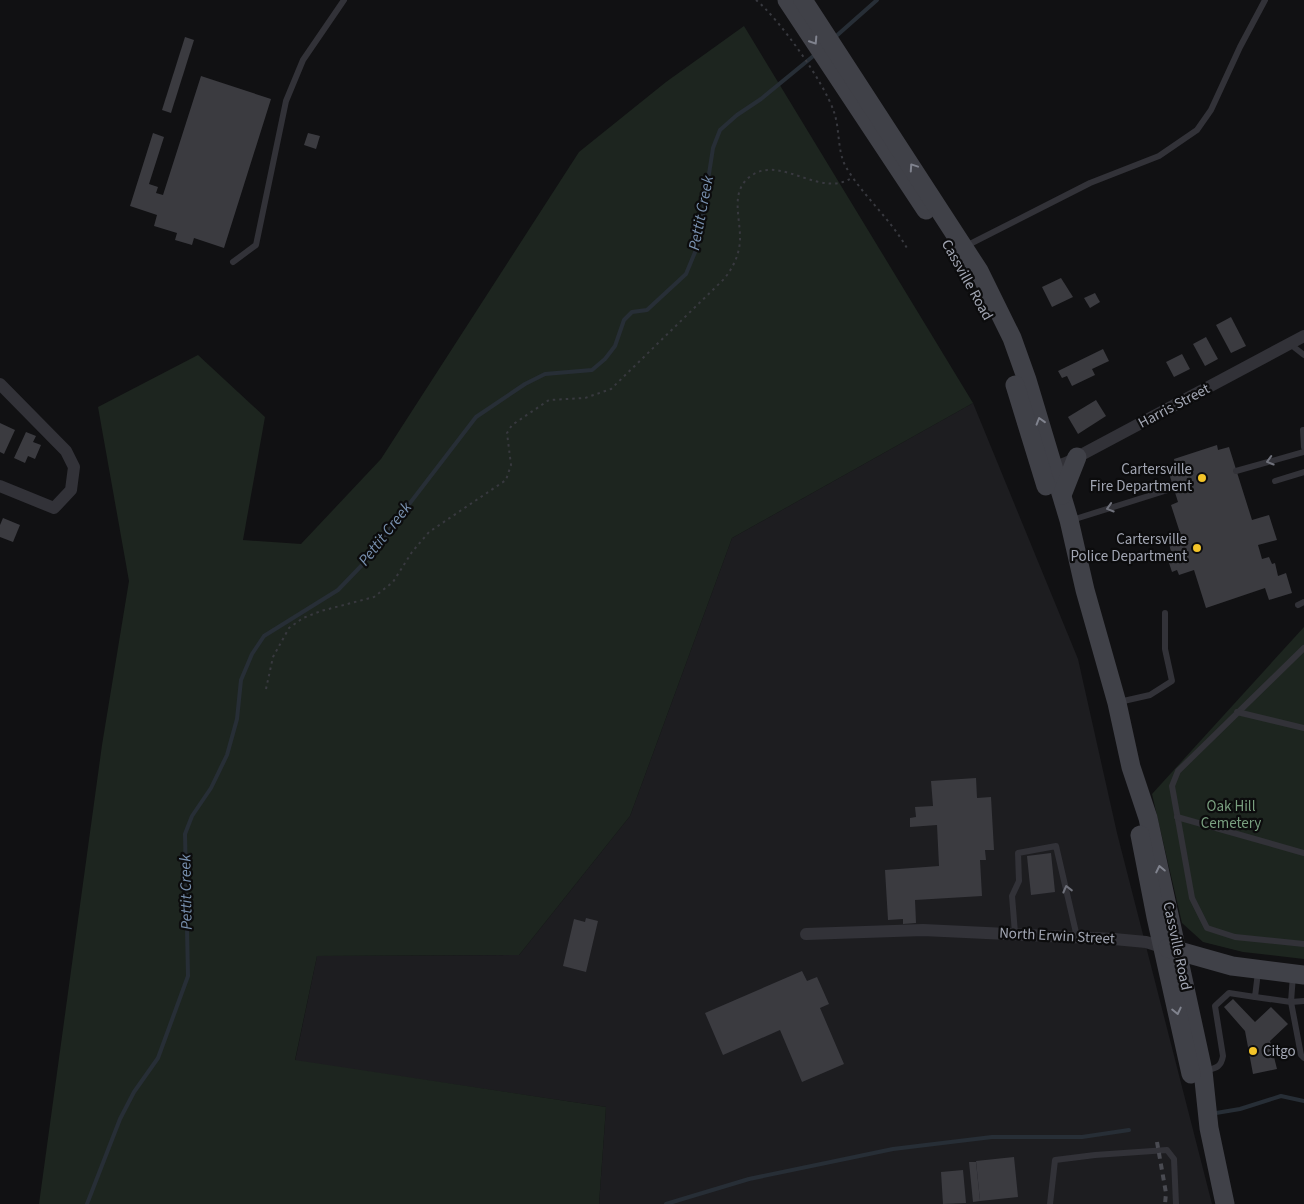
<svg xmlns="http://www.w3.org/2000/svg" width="1304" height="1204" font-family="'Source Sans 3',sans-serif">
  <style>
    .built { fill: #1d1d20 }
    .green { fill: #1d251f }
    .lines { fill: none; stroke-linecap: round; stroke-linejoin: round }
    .stream { stroke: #272e36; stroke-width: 4 }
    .building { fill: #3b3b40 }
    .path { stroke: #38393f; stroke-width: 2; stroke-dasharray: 2.5 4; stroke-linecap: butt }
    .lane { stroke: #323238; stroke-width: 6 }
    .street { stroke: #323238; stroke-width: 12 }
    .secondary { stroke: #404148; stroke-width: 19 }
    .rail { stroke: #494a51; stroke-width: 4; stroke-dasharray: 6 5; stroke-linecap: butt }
    .oneway { stroke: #80838e }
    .oneway2 { stroke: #70727c }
    .poi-dot { fill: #f3c429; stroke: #0c0c0d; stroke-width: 2 }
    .labels { text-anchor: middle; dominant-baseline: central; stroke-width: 4.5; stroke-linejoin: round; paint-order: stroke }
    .street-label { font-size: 15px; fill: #a2a6b3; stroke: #0c0c0d }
    .poi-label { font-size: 15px; fill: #a2a6b3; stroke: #0c0c0d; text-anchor: end }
    .park-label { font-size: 15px; fill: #799f7f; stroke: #0c0c0d }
    .water-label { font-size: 16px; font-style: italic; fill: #7890af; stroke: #0c0c0d }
  </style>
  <rect width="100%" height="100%" fill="#111113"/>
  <polygon class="built" points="973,403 1078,659 1117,833 1212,1204 599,1204 606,1107 295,1061 317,956 519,955 630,816 732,538"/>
  <g class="green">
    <polygon points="744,26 973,403 732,538 630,816 519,955 317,956 295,1060 606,1107 599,1204 39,1204 102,745 129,581 98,407 198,355 265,417 243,540 301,544 381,459 579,152 666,82"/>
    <polygon points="1304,627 1304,959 1243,952 1203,942 1182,923 1152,794"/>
  </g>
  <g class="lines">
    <g class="stream">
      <polyline points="834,38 877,0"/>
      <polyline points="1216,1113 1240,1109 1281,1096 1304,1101"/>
      <polyline points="87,1204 120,1119 134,1092 158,1058 188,976 185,834 192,816 211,788 227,755 237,719 241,680 252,654 264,636 338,590 364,563 476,417 525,384 545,374 592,370 605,359 615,346 624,320 632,312 647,310 686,274 698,245 713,148 720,130 737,115 761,99 817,53"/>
      <polyline points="666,1204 749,1179 893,1149 992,1137 1082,1137 1129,1130"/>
    </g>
  </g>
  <g class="building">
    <polygon points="185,37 194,40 171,113 162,110"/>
    <polygon points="201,76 271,99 224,248 194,238 192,245 175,240 177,233 154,226 157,215 130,206 153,133 164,137 149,184 158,187 156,193 163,195"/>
    <polygon points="308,133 320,136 316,149 304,145"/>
    <polygon points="1061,278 1073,297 1052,307 1042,287"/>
    <polygon points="1095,293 1100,302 1090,308 1084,298"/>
    <polygon points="1231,317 1246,346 1231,353 1216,325"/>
    <polygon points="1206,337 1218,359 1205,366 1193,344"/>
    <polygon points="1103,349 1109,361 1092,369 1095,375 1072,386 1067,376 1062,378 1058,371"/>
    <polygon points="1182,354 1190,369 1174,377 1166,362"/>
    <polygon points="1096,400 1106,416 1078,434 1068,417"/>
    <polygon points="0,423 15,430 4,454 0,452"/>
    <polygon points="26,432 36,436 33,442 41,445 35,459 28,456 25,463 14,458"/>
    <polygon points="1217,445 1218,450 1229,447 1252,520 1269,515 1277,540 1258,545 1262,559 1269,557 1272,564 1275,563 1278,576 1286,573 1292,593 1269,600 1265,588 1206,608 1194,570 1179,575 1177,570 1172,572 1168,560 1173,559 1169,544 1182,539 1171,505 1178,502 1167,467 1175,465 1174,459"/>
    <polygon points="3,518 20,525 13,542 0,537 0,525"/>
    <polygon points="976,778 977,798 991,797 994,850 985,850 986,860 980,860 982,896 915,900 916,923 903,924 903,919 888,920 885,870 939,866 937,825 910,827 910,818 916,817 915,807 933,806 931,781"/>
    <polygon points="1051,853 1055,892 1031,895 1027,856"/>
    <polygon points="586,918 598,921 586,972 563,966 574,919 585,922"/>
    <polygon points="802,971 807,981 817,977 829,1004 820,1008 844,1064 802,1082 780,1030 723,1055 705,1013"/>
    <polygon points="1233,999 1255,1022 1271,1007 1288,1024 1270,1041 1277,1069 1253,1074 1245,1031 1224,1007"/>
    <polygon points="1014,1157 1018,1197 980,1201 976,1161"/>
    <polygon points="969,1162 976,1162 980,1201 973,1202"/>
    <polygon points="963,1170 966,1203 943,1204 941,1172"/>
  </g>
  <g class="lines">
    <g class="path">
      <path d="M 756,0 C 780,20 824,82 834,112 C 840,129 837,151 846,167 C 862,195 891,219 908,250"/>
      <path d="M 266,689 L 273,657 L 289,628 L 303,618 L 321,611 L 374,597 L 393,582 L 412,552 L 429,532 L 506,480 L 511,465 L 507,433 L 512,425 L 549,400 L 585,398 L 611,389 L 724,279 C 733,268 739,255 740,241 C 741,217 728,189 754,174 C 783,157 822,199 853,177"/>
    </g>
    <g class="lane">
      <polyline points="966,246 1090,183 1159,156 1197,130 1211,110 1240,47 1265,0"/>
      <polyline points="233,262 256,245 286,101 303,60 344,0"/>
      <polyline points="1290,344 1304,355"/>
      <polyline points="1303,430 1304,447"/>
      <polyline points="1236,471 1304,452"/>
      <polyline points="1275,481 1304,472"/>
      <polyline points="1072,520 1174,488"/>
      <polyline points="1298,605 1304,602"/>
      <polyline points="1304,648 1178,771 1172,786 1192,898 1207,928 1235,937 1304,944"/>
      <polyline points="1119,702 1150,695 1172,681 1165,649 1165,613"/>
      <polyline points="1237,712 1304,728"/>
      <polyline points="1177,817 1304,853"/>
      <polyline points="1015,933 1012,896 1019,881 1018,853 1056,846 1077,937"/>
      <polyline points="1255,997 1291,1002 1293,975"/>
      <polyline points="1304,1001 1291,1002 1301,1055 1304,1058"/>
      <path d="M 1205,1071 C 1215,1068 1221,1068 1223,1056 L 1215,1006 L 1229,993 L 1255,997 L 1258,972"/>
      <polyline points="1050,1204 1055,1160 1095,1155 1167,1150 1174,1159 1176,1204"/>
    </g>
    <g class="street">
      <polyline points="0,384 66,451 74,467 71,490 54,508 0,486"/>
      <polyline points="1046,470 1066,463 1304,336"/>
      <polyline points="806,934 923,930 1114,939 1146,942 1162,947"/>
    </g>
    <g class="secondary">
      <polyline points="787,0 926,210"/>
      <polyline points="803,0 979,271 1012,338 1027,380 1069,520 1085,590 1117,703 1131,767 1148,818 1203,1071 1209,1128 1225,1204"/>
      <polyline points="1015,385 1046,486"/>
      <polyline points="1062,495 1077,457"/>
      <polyline points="1140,835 1156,917 1191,1074"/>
      <polyline points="1168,948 1232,966 1304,975"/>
    </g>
    <polyline class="rail" points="1157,1142 1166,1193 1165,1204"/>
  </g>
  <defs><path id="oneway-chevron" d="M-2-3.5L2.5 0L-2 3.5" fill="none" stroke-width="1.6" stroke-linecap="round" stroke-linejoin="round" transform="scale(1.25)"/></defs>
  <g class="oneway">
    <use href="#oneway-chevron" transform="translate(814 41) rotate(57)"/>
    <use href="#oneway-chevron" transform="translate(913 167) rotate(-124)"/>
    <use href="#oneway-chevron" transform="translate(1040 421) rotate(-107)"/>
    <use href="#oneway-chevron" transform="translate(1160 869) rotate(-102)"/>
    <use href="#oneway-chevron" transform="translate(1177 1011) rotate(77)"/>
  </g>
  <g class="oneway2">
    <use href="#oneway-chevron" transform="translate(1270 461) rotate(164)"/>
    <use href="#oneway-chevron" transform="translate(1110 508) rotate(163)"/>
    <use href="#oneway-chevron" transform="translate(1067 889) rotate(-104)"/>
  </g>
  <g class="poi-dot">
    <circle cx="1202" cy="478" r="5"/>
    <circle cx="1197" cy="548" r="5"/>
    <circle cx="1253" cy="1051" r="5"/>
  </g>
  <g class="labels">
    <g class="street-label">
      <text transform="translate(967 280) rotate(61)">Cassville Road</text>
      <text transform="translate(1174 406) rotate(-28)">Harris Street</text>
      <text transform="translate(1057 936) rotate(3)">North Erwin Street</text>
      <text transform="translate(1177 946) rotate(78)">Cassville Road</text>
    </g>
    <g class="poi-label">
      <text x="1192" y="469">Cartersville<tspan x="1192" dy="17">Fire Department</tspan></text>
      <text x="1187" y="539">Cartersville<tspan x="1187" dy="17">Police Department</tspan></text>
      <text x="1263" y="1051" text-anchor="start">Citgo</text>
    </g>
    <g class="park-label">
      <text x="1231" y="806">Oak Hill<tspan x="1231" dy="17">Cemetery</tspan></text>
    </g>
    <g class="water-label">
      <text transform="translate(701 213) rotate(-79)">Pettit Creek</text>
      <text transform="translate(385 534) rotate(-52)">Pettit Creek</text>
      <text transform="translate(186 892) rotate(-91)">Pettit Creek</text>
    </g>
  </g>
</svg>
